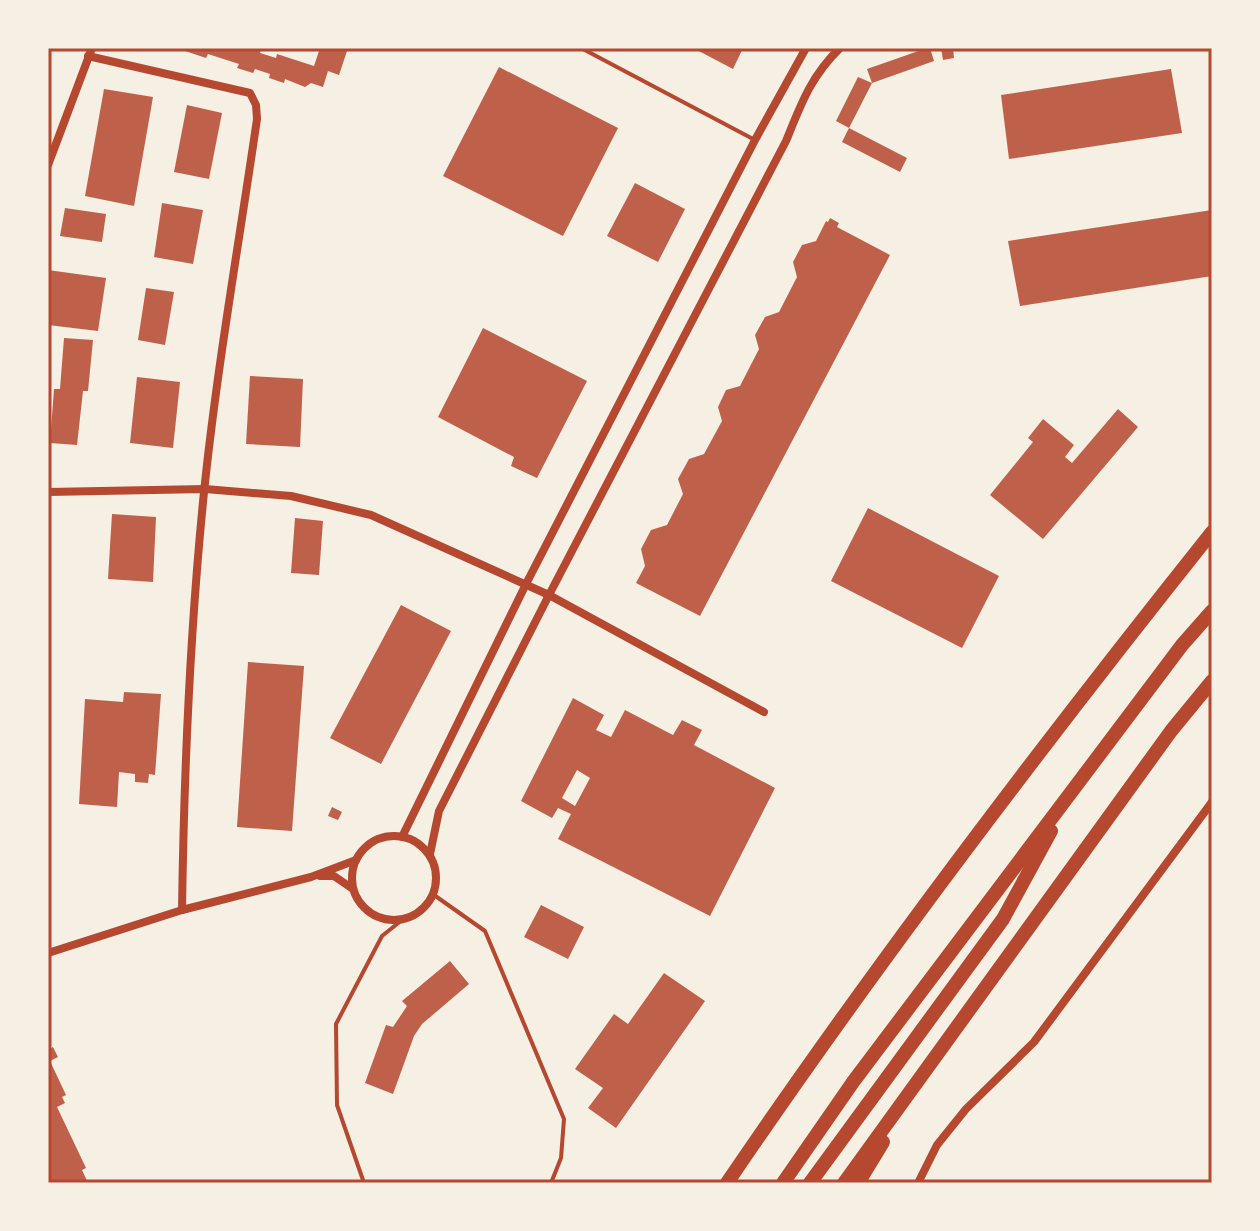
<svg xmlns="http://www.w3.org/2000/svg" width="1260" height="1231" font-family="'Sofia Sans Condensed',sans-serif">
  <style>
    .building { fill: #bf614a; fill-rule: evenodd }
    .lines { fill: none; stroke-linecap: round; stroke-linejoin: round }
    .service { stroke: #b5482f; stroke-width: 4 }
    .minor { stroke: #b5482f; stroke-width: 8 }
    .motorway { stroke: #b5482f; stroke-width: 14 }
    .neatline { fill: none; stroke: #b5482f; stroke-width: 3 }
  </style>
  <rect width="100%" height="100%" fill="#f6efe4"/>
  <g class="building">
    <polygon points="176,48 259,48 261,49 260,53 276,58 277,54 314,66 320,48 348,48 339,75 328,71 323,87 311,83 305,87 285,79 284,83 269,78 270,74 255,69 253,73 237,68 239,64 208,54 206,58"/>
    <polygon points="693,48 743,48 733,69"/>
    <polygon points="927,48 930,48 934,61 872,83 849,128 836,121 858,77 872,83 867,69"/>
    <polygon points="941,48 953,48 954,58 943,60"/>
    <polygon points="499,67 618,128 563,236 443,176"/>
    <polygon points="1171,69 1182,133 1009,159 1001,95"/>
    <polygon points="104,89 153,97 134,206 85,196"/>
    <polygon points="187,105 222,113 209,179 174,172"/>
    <polygon points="849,128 907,158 900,172 842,142"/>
    <polygon points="635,183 685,209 658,262 607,236"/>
    <polygon points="162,203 203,210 193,264 154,257"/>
    <polygon points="65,208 106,214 102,242 60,236"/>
    <polygon points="1212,210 1212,276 1020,306 1008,241"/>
    <polygon points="830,218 839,223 837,227 890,255 700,616 636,583 645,566 641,549 651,530 667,525 683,494 678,479 689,459 704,454 722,421 718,407 726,390 740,386 759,349 755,335 765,317 779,312 797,277 793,262 802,245 816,241 826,221 828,222"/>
    <polygon points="48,270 106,278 98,331 48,325"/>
    <polygon points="146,288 174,292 165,345 138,340"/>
    <polygon points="483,328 587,381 537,478 511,466 514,457 438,417"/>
    <polygon points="64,338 93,340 88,391 83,391 77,445 50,443 54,389 60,389"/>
    <polygon points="250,376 303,379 300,447 246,444"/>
    <polygon points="137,377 180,382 173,448 130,443"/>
    <polygon points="1118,409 1138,427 1043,539 990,495 1033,442 1028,438 1043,419 1074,445 1065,457 1072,463"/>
    <polygon points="868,508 999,576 962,648 831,581"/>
    <polygon points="112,514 156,517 153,582 108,579"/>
    <polygon points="295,518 323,521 319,575 291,573"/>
    <polygon points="401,605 451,631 381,764 330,738"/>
    <polygon points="248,662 304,666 292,831 237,827"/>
    <polygon points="124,692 161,694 155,775 149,774 148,783 135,782 135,774 119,772 117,807 79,804 85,699 123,702"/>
    <path d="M 573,698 L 604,715 L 596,730 L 611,737 L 625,710 L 673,735 L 682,720 L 702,730 L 694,745 L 775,788 L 710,916 L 558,839 L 571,814 L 558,808 L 552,818 L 521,801 ZM 577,770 L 590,778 L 575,806 L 562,798 Z"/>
    <polygon points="332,807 342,812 338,820 328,816"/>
    <polygon points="541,905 584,927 568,959 524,937"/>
    <polygon points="450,961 469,984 422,1024 414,1036 393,1094 365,1083 386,1025 393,1027 407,1006 402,1001"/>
    <polygon points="664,973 705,1001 616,1128 588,1108 603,1088 575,1069 614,1014 628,1024"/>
    <polygon points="53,1047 58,1057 50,1061 66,1095 62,1097 65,1103 57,1107 86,1168 82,1170 88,1183 48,1183 48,1050"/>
  </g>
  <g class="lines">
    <g class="service">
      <polyline points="581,48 755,140"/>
      <polyline points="434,895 485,931 564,1119 561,1158 551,1183"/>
      <polyline points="364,1183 337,1105 336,1024 382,936 402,920"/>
    </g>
    <g class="minor">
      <path d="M 88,56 L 250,93 L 256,105 L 257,119 C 239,243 217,367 204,492 C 190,630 184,771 182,910"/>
      <polyline points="48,165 92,48"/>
      <polyline points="48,492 205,489 291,496 371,515 549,595 764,712"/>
      <circle cx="394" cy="878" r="42"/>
      <polyline points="402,837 526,584 755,140 806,48"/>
      <path d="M 430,854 L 439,811 L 549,595 L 786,141 C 801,104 811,76 840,48"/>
      <polyline points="320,876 334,876 353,889"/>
      <polyline points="48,953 182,910 311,877 356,860"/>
      <polyline points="918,1183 937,1145 966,1109 1034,1042 1212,802"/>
    </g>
    <g class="motorway">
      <path d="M 727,1183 C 879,959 1043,744 1212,532"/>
      <polyline points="783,1183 853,1082 1182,645 1212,611"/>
      <polyline points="810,1183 1003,919 1051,831"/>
      <polyline points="844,1183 1171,731 1212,681"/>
      <polyline points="858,1183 883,1142"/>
    </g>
  </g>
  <rect width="1260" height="1231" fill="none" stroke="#f6efe4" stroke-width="100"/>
  <rect x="50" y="50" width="1160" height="1131" class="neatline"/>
</svg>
